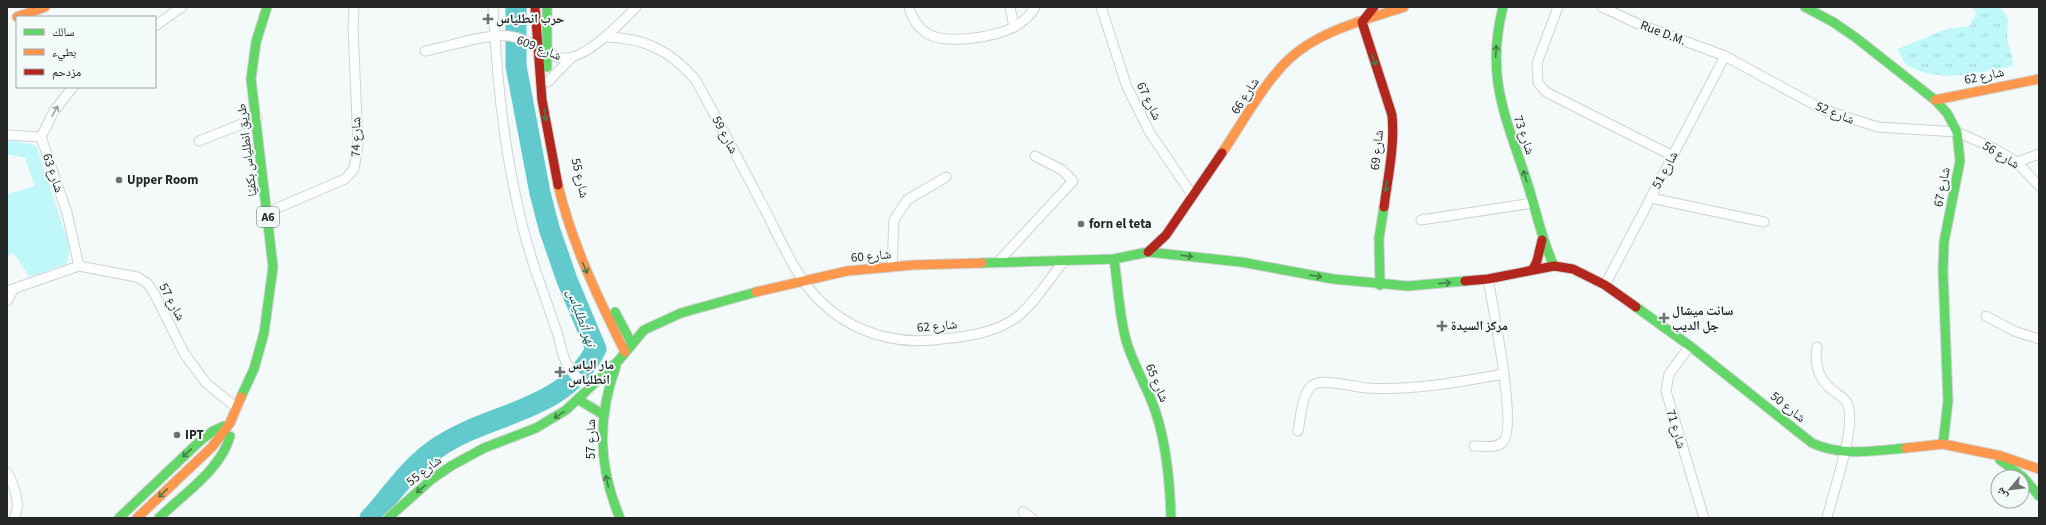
<svg xmlns="http://www.w3.org/2000/svg" width="2046" height="525" font-family="'Source Sans 3','Noto Naskh Arabic',sans-serif">
  <style>
    .grass { fill: url(#grass-tufts) }
    .park { fill: #c0f8f9 }
    .lines { fill: none; stroke-linecap: round; stroke-linejoin: round }
    .river { stroke: #62c9cc; stroke-width: 21 }
    .street-casing { stroke: #cfd3d3; stroke-width: 11 }
    .fast-casing { stroke: #cfd3d3; stroke-width: 11 }
    .slow-casing { stroke: #cfd3d3; stroke-width: 11 }
    .jam-casing { stroke: #cfd3d3; stroke-width: 11 }
    .street { stroke: #fdfefe; stroke-width: 9 }
    .fast { stroke: #63d668; stroke-width: 9 }
    .slow { stroke: #ff974d; stroke-width: 9 }
    .jam { stroke: #b3261e; stroke-width: 9 }
    .oneway { stroke: #447e48 }
    .oneway2 { stroke: #9c9d9d }
    .poi-dot { fill: #6d7070; stroke: #f3fafa; stroke-width: 1.5 }
    .labels { text-anchor: middle; dominant-baseline: central; stroke-width: 4; stroke-linejoin: round; paint-order: stroke }
    .shield { fill: #f3fafa; stroke: #636666; stroke-width: 1 }
    .shield-label { font-size: 12px; font-weight: bold; fill: #252727 }
    .poi-label { font-size: 13px; font-weight: bold; fill: #252727; stroke: #f3fafa; text-anchor: start }
    .street-label { font-size: 13px; fill: #252727; stroke: #f3fafa }
    .water-label { font-size: 14px; font-style: italic; fill: #1c5456; stroke: #f3fafa }
  </style>
  <defs>
    <pattern id="grass-tufts" width="24" height="20" patternUnits="userSpaceOnUse"><rect width="24" height="20" fill="#c0f8f9"/><path d="M3 7l-1-3M5 7V3M7 7l1-3M15 17l-1-3M17 17v-4M19 17l1-3" fill="none" stroke="#a5d5d5"/></pattern>
  </defs>
  <rect width="100%" height="100%" fill="#f4f9f9"/>
  <polygon class="grass" points="1972,7 2000,7 2008,19 2007,38 2014,66 1965,75 1946,76 1925,73 1906,65 1897,49 1947,29 1970,26 1976,12"/>
  <polygon class="park" points="7,140 36,145 70,247 67,264 29,277 14,253 7,256 7,194 35,186 25,158 7,154"/>
  <g class="lines">
    <path class="river" d="M 370,518 C 379,510 386,499 394,490 C 406,475 421,459 437,448 C 491,411 562,414 596,349 L 567,280 L 549,228 L 540,193 L 516,66 L 516,7"/>
    <g class="street-casing">
      <g id="street">
        <path d="M 493,7 C 497,75 503,144 519,211 C 528,254 545,296 559,338 C 564,365 569,371 589,389"/>
        <path d="M 909,7 C 912,18 918,28 928,34 C 948,45 996,37 1016,26 C 1024,21 1030,16 1035,7"/>
        <polyline points="1010,7 1014,27"/>
        <polyline points="1101,7 1127,87 1150,133 1193,196"/>
        <polyline points="1558,7 1537,63 1538,83 1546,92 1673,156"/>
        <polyline points="1602,7 1636,23 1725,56 1824,110 1878,127 1957,132 1993,148 2017,162 2039,186"/>
        <polyline points="155,26 182,7"/>
        <path d="M 606,37 C 645,38 669,50 695,79 C 718,120 739,161 761,202 C 774,227 789,261 804,282 C 834,324 882,345 933,340 C 961,337 993,335 1017,317 C 1034,304 1050,278 1064,261"/>
        <path d="M 425,51 C 452,46 482,34 509,36 C 527,38 541,51 557,57 C 580,66 621,23 636,7"/>
        <polyline points="548,82 571,58"/>
        <polyline points="73,87 54,111 41,137 67,213 79,266"/>
        <polyline points="7,135 41,137"/>
        <polyline points="199,141 257,118"/>
        <polyline points="2017,162 2039,154"/>
        <polyline points="1651,198 1764,222"/>
        <polyline points="268,212 345,179 354,169 358,146 353,26 354,7"/>
        <polyline points="1421,220 1533,203"/>
        <polyline points="997,263 1073,181 1062,170 1035,156"/>
        <polyline points="892,267 894,220 907,200 946,177"/>
        <polyline points="1605,285 1725,56"/>
        <polyline points="7,291 79,266 137,277 147,283 154,293 184,353 206,383 237,408"/>
        <polyline points="7,301 13,290"/>
        <polyline points="1986,316 2014,331 2039,339"/>
        <polyline points="1690,346 1669,374 1666,391 1704,518"/>
        <path d="M 1817,347 C 1814,366 1819,381 1835,392 C 1840,396 1845,398 1848,405 C 1856,429 1833,492 1827,518"/>
        <path d="M 1298,431 C 1301,418 1301,393 1313,385 C 1323,378 1354,387 1367,388 C 1412,391 1459,382 1504,374"/>
        <path d="M 1474,446 C 1483,446 1496,449 1503,442 C 1518,429 1492,303 1488,279"/>
        <path d="M 7,472 C 14,485 22,504 14,518"/>
        <polyline points="1023,512 1032,518"/>
      </g>
    </g>
    <g class="fast-casing">
      <g id="fast">
        <polyline points="547,7 547,67"/>
        <path d="M 1503,7 C 1485,77 1506,117 1527,182 C 1536,210 1541,238 1554,266"/>
        <polyline points="1805,7 1833,22 1855,37 1935,100 1947,113 1957,132 1960,161 1944,242 1943,271 1948,401 1943,444"/>
        <path d="M 1114,259 C 1118,286 1119,314 1126,340 C 1133,365 1148,388 1156,413 C 1167,447 1170,483 1171,518"/>
        <polyline points="982,263 1114,259 1148,252 1241,262 1333,279 1408,286 1465,281"/>
        <polyline points="1380,285 1379,238 1384,207"/>
        <path d="M 1636,307 L 1690,346 L 1812,443 C 1843,457 1873,451 1906,448"/>
        <polyline points="615,312 632,344"/>
        <path d="M 616,366 C 597,418 598,467 620,518"/>
        <polyline points="241,397 254,369 264,333 273,267 251,79 256,42 267,7"/>
        <polyline points="579,400 604,415"/>
        <polyline points="2000,460 2023,477 2039,496"/>
        <polyline points="119,518 200,441 213,431 224,426"/>
        <path d="M 159,518 C 183,494 221,470 230,436"/>
        <polyline points="388,518 432,479 451,466 484,448 536,428 566,410 619,360 644,330 681,313 756,292"/>
      </g>
    </g>
    <g class="slow-casing">
      <g id="slow">
        <polyline points="17,17 45,7"/>
        <polyline points="1935,100 2039,79"/>
        <path d="M 1222,153 C 1241,125 1264,83 1288,60 C 1318,31 1365,20 1404,7"/>
        <path d="M 558,185 C 572,244 598,298 625,352"/>
        <polyline points="756,292 847,271 913,265 982,263"/>
        <polyline points="1906,448 1943,444 2001,456 2039,469"/>
        <polyline points="137,518 212,447 230,423 241,397"/>
      </g>
    </g>
    <g class="jam-casing">
      <g id="jam">
        <polyline points="535,7 542,100 558,185"/>
        <path d="M 1374,7 L 1362,22 L 1392,115 C 1395,146 1388,176 1384,207"/>
        <polyline points="1148,252 1166,235 1222,153"/>
        <polyline points="1533,269 1537,261 1542,240"/>
        <polyline points="1465,281 1488,279 1554,266 1573,269 1605,285 1636,307"/>
      </g>
    </g>
    <use href="#street" class="street"/>
    <use href="#fast" class="fast"/>
    <use href="#slow" class="slow"/>
    <use href="#jam" class="jam"/>
  </g>
  <defs><path id="oneway-shaft" d="M-6 0H5M1.5-3L5.5 0L1.5 3" fill="none" stroke-width="1.6" stroke-linecap="round" stroke-linejoin="round"/></defs>
  <g class="oneway">
    <use href="#oneway-shaft" transform="translate(1496 51) rotate(-86)"/>
    <use href="#oneway-shaft" transform="translate(1374 60) rotate(72)"/>
    <use href="#oneway-shaft" transform="translate(545 115) rotate(82)"/>
    <use href="#oneway-shaft" transform="translate(1525 176) rotate(-108)"/>
    <use href="#oneway-shaft" transform="translate(1386 186) rotate(100)"/>
    <use href="#oneway-shaft" transform="translate(1187 256) rotate(7)"/>
    <use href="#oneway-shaft" transform="translate(585 268) rotate(67)"/>
    <use href="#oneway-shaft" transform="translate(1316 276) rotate(10)"/>
    <use href="#oneway-shaft" transform="translate(1445 283) rotate(-6)"/>
    <use href="#oneway-shaft" transform="translate(559 415) rotate(146)"/>
    <use href="#oneway-shaft" transform="translate(187 453) rotate(137)"/>
    <use href="#oneway-shaft" transform="translate(607 481) rotate(-103)"/>
    <use href="#oneway-shaft" transform="translate(421 489) rotate(140)"/>
    <use href="#oneway-shaft" transform="translate(163 493) rotate(137)"/>
  </g>
  <use class="oneway2" href="#oneway-shaft" transform="translate(55 111) rotate(-60)"/>
  <g class="poi-dot">
    <path d="M486 13h4v4h4v4h-4v4h-4v-4h-4v-4h4z"/>
    <circle cx="119" cy="180" r="4"/>
    <circle cx="1081" cy="224" r="4"/>
    <path d="M1662 312h4v4h4v4h-4v4h-4v-4h-4v-4h4z"/>
    <path d="M1440 320h4v4h4v4h-4v4h-4v-4h-4v-4h4z"/>
    <path d="M558 366h4v4h4v4h-4v4h-4v-4h-4v-4h4z"/>
    <circle cx="177" cy="435" r="4"/>
  </g>
  <g class="labels">
    <rect class="shield" x="257" y="207" width="22" height="20" rx="3"/>
    <g class="shield-label">
      <text x="268" y="217">A6</text>
    </g>
    <g class="poi-label">
      <text x="496" y="19">حرب انطلياس</text>
      <text x="127" y="180">Upper Room</text>
      <text x="1089" y="224">forn el teta</text>
      <text x="1672" y="311">سانت ميشال<tspan x="1672" dy="15">جل الديب</tspan></text>
      <text x="1451" y="326">مركز السيدة</text>
      <text x="568" y="365">مار الياس<tspan x="568" dy="15">انطلياس</tspan></text>
      <text x="185" y="435">IPT</text>
    </g>
    <g class="street-label">
      <text transform="translate(1663 33) rotate(21)">Rue D.M.</text>
      <text transform="translate(539 48) rotate(22)">شارع 609</text>
      <text transform="translate(1984 76) rotate(-12)">شارع 62</text>
      <text transform="translate(1245 96) rotate(-57)">شارع 66</text>
      <text transform="translate(1149 101) rotate(64)">شارع 67</text>
      <text transform="translate(1835 113) rotate(22)">شارع 52</text>
      <text transform="translate(725 135) rotate(62)">شارع 59</text>
      <text transform="translate(1524 135) rotate(71)">شارع 73</text>
      <text transform="translate(356 137) rotate(-89)">شارع 74</text>
      <text transform="translate(247 150) rotate(-97)">طريق انطلياس بكفيّا</text>
      <text transform="translate(1377 150) rotate(-84)">شارع 69</text>
      <text transform="translate(2001 155) rotate(32)">شارع 56</text>
      <text transform="translate(1665 170) rotate(-62)">شارع 51</text>
      <text transform="translate(53 173) rotate(71)">شارع 63</text>
      <text transform="translate(580 178) rotate(77)">شارع 55</text>
      <text transform="translate(1942 187) rotate(-79)">شارع 67</text>
      <text transform="translate(871 256) rotate(-5)">شارع 60</text>
      <text transform="translate(172 302) rotate(62)">شارع 57</text>
      <text transform="translate(937 326) rotate(-5)">شارع 62</text>
      <text transform="translate(1157 383) rotate(67)">شارع 65</text>
      <text transform="translate(1788 407) rotate(39)">شارع 50</text>
      <text transform="translate(1676 429) rotate(73)">شارع 71</text>
      <text transform="translate(591 439) rotate(-90)">شارع 57</text>
      <text transform="translate(424 471) rotate(-38)">شارع 55</text>
    </g>
    <g class="water-label">
      <text transform="translate(581 318) rotate(70)">نهر أنطلياس</text>
    </g>
  </g>
  <rect width="2046" height="525" fill="none" stroke="#252727" stroke-width="16"/>
  <rect x="16" y="16" width="140" height="72" fill="#f3fafa" stroke="#a1a6a6"/>
  <rect x="24" y="29" width="20" height="6" fill="#63d668" stroke="#a1a6a6"/>
  <text x="52" y="36" font-size="12" fill="#252727">سالك</text>
  <rect x="24" y="49" width="20" height="6" fill="#ff974d" stroke="#a1a6a6"/>
  <text x="52" y="56" font-size="12" fill="#252727">بطيء</text>
  <rect x="24" y="69" width="20" height="6" fill="#b3261e" stroke="#a1a6a6"/>
  <text x="52" y="76" font-size="12" fill="#252727">مزدحم</text>
  <g transform="translate(2010 489) rotate(242)"><circle r="19" fill="#f3fafa" stroke="#a1a6a6"/>
  <path d="M0-3L7 15L0 10L-7 15Z" fill="#6d7070"/>
  <text y="-6" font-size="11" font-weight="bold" text-anchor="middle" fill="#252727">ش</text>
  </g>
</svg>
